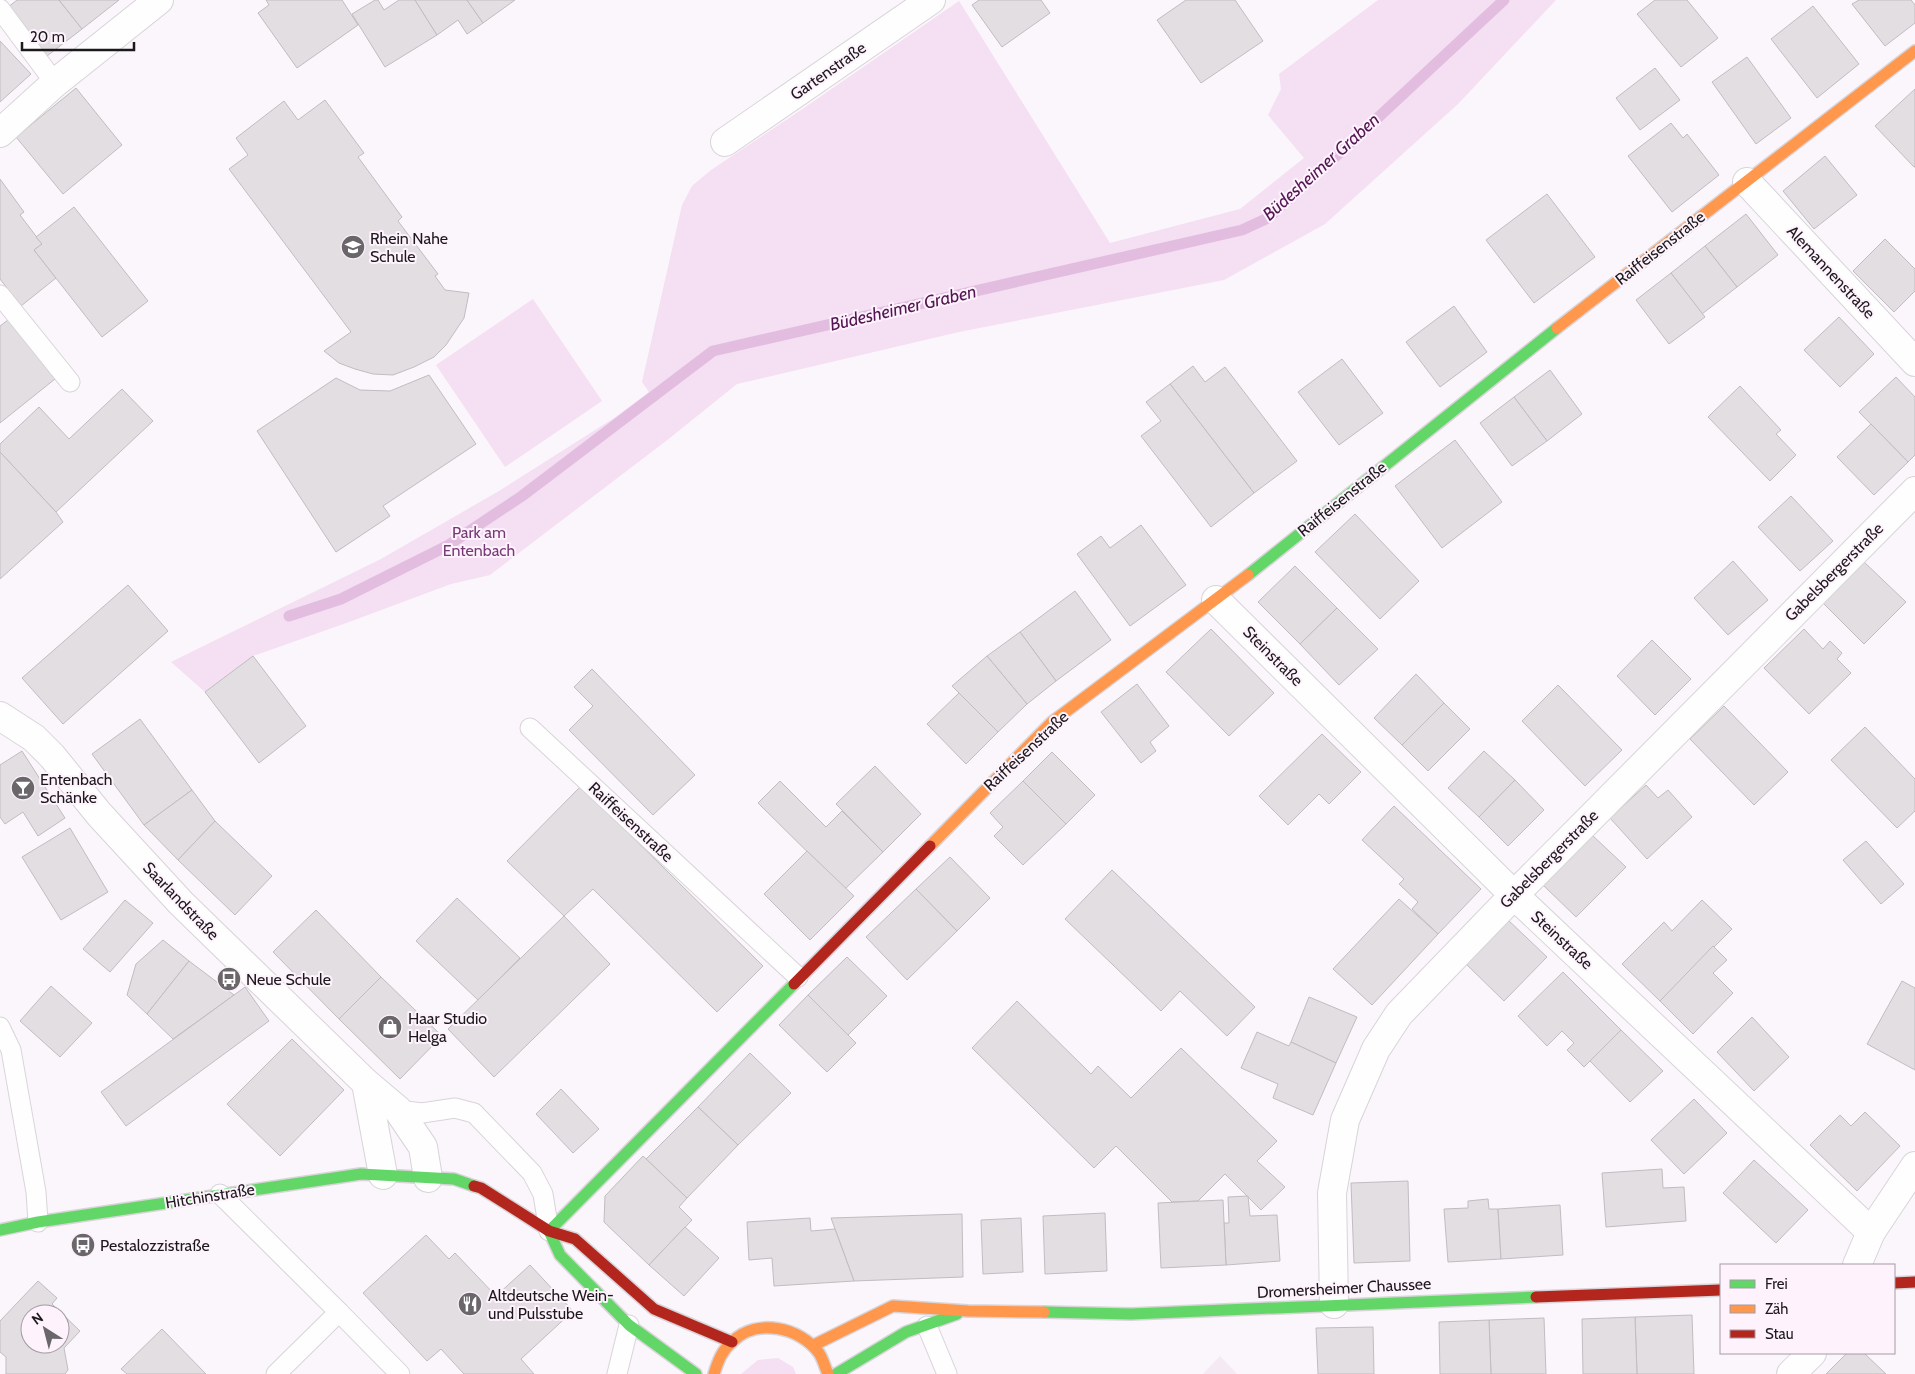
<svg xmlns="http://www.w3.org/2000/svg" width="1915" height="1374" font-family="Cabin,sans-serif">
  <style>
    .built { fill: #f5e9f4 }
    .green { fill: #f4dff3 }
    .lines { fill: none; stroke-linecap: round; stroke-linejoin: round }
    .stream { stroke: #e2bde0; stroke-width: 11 }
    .building { fill: #e2dee2; stroke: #c0bcc0; fill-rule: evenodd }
    .lane-casing { stroke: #d8d4d8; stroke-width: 21 }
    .street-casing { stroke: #d8d4d8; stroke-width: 30 }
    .fast-casing { stroke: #d8d4d8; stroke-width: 14 }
    .slow-casing { stroke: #d8d4d8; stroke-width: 14 }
    .jam-casing { stroke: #d8d4d8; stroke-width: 14 }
    .lane { stroke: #fefefe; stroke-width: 19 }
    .street { stroke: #fefefe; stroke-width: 28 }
    .fast { stroke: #63d668; stroke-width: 11 }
    .slow { stroke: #ff974d; stroke-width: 11 }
    .jam { stroke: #b3261e; stroke-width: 11 }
    .labels { text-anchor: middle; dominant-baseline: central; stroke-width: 4; stroke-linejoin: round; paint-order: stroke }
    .street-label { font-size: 16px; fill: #1c191c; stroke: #fef3fd }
    .poi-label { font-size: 16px; fill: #1c191c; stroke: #fef3fd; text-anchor: start }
    .park-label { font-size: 16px; fill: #773975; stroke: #fef3fd }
    .water-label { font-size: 18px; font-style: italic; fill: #531652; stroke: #fef3fd }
  </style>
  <rect width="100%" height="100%" fill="#fbf6fb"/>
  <polygon class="built" points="1220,1356 1237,1374 1203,1374"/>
  <g class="green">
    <polygon points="1378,0 1556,0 1458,104 1325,224 1224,280 959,332 737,384 666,441 490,575 451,584 349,622 253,656 205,692 171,662 381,559 499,491 614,418 649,392 642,382 682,205 692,186 711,170 801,110 959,1 1110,243 1240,209 1304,158 1268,115 1281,89 1279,74"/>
    <polygon points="533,299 602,401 505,467 436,365"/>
    <polygon points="778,1358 793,1367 796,1374 741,1374 758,1360"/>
  </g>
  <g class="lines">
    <polyline class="stream" points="289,616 341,599 447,546 522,496 713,351 1242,230 1268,218 1369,126 1504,0"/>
  </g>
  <g class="building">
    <polygon points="17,0 59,0 82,29 47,56 7,8"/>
    <polygon points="59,0 119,0 82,29"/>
    <polygon points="266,0 342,0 358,25 297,68 258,13 269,5"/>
    <polygon points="375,0 378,0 384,10 399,0 415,0 437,35 385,67 352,14"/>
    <polygon points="415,0 467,0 483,23 467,34 458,20 437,35"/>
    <polygon points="467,0 515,0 483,23"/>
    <polygon points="979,0 1041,0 1050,13 1002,47 972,5"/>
    <polygon points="1186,0 1235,0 1263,41 1201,83 1157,20"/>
    <polygon points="1655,0 1687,0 1718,38 1681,67 1637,14"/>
    <polygon points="1859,0 1911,0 1915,5 1915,23 1885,46 1852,4"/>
    <polygon points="1813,6 1859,64 1817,98 1771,39"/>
    <polygon points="0,41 31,74 0,102"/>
    <polygon points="1747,57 1791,118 1756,144 1712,82"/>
    <polygon points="1655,68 1680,100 1640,130 1616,98"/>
    <polygon points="76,88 122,145 63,194 16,137"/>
    <polygon points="1915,89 1915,167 1914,167 1875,126"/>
    <polygon points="325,100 364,153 358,157 402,217 398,221 438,274 435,276 445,290 469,293 464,318 446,345 434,357 414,367 393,375 373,374 355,369 339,363 324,351 351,332 229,169 248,155 236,138 284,101 298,120"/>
    <polygon points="1671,123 1683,138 1687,134 1719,175 1672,212 1628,156"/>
    <polygon points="1825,156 1857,195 1814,229 1783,191"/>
    <polygon points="0,179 24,212 20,215 42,244 34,250 56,278 21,306 0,279"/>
    <polygon points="1547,194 1595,257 1534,303 1486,240"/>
    <polygon points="74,207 148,301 102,337 34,250 42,244 36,237"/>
    <polygon points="1746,214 1778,255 1737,287 1705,246"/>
    <polygon points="1885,239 1915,269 1915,291 1894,312 1853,271"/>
    <polygon points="1705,246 1737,287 1702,314 1671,273"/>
    <polygon points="1671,273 1705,317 1669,344 1636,300"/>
    <polygon points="1454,306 1487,352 1440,387 1406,342"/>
    <polygon points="1839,317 1874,354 1840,387 1804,350"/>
    <polygon points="8,320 55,379 0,423 0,326"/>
    <polygon points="1342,359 1383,413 1339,445 1298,392"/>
    <polygon points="1193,366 1205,382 1225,367 1297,461 1254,493 1170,384"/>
    <polygon points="1550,370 1582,414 1547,441 1514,397"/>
    <polygon points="429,375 476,444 383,506 390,516 336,552 257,431 336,378 360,390 390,391"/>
    <polygon points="1896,377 1915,397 1915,455 1908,462 1859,412"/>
    <polygon points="1170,384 1254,493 1211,527 1141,436 1161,421 1146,402"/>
    <polygon points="1740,386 1781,430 1776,434 1796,455 1770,481 1708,417"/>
    <polygon points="122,389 153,421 56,512 0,452 0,444 39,407 69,439"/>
    <polygon points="1514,397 1547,441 1512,466 1480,423"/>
    <polygon points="1871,424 1908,462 1874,495 1837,457"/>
    <polygon points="1455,440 1502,502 1442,548 1395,486"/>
    <polygon points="0,452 56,512 63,522 0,579"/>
    <polygon points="1791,496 1833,541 1800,571 1758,527"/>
    <polygon points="1355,514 1419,581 1380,619 1315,552"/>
    <polygon points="1141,525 1186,585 1130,626 1077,554 1101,536 1110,548"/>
    <polygon points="1733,561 1768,600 1728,635 1694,598"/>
    <polygon points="1863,561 1906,602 1864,644 1822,602"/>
    <polygon points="1295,566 1337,608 1300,644 1258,602"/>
    <polygon points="128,585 168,631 63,724 22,678"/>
    <polygon points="1075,591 1111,640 1056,681 1020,632"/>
    <polygon points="1337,608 1378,649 1339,685 1300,644"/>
    <polygon points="1211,629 1274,693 1229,736 1166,672"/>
    <polygon points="1804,629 1823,649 1830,641 1842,653 1837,659 1851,673 1809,714 1764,668"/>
    <polygon points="1020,632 1056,681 1027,704 987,656"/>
    <polygon points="1652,640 1691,679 1655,715 1617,676"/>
    <polygon points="253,656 306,726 259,763 205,692"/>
    <polygon points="987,656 1027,704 998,732 952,686"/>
    <polygon points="592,669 695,775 653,815 569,730 593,706 574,687"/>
    <polygon points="1416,674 1444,703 1402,745 1374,718"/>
    <polygon points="1137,684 1169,726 1150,742 1156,751 1141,763 1101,712"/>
    <polygon points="1558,685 1622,750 1585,786 1522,721"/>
    <polygon points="959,693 998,732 966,764 927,724"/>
    <polygon points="1444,703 1470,729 1428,771 1402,745"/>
    <polygon points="1724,706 1788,772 1754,805 1690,739"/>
    <polygon points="140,719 192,790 144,825 92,754"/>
    <polygon points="1865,727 1915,779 1915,811 1897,828 1831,760"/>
    <polygon points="1322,734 1361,772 1329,804 1319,794 1288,825 1259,796"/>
    <polygon points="22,751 65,818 38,836 23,812 5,824 0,817 0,765"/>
    <polygon points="1484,751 1515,780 1479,817 1448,788"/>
    <polygon points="1052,752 1095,795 1066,824 1023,781"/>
    <polygon points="875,766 921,814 883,852 836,804"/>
    <polygon points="1515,780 1544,810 1508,846 1479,817"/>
    <polygon points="780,781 826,827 842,811 883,852 845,889 758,803"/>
    <polygon points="1023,781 1066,824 1023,865 994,836 1003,827 990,813"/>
    <polygon points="1646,785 1658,798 1668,790 1692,817 1647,859 1610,818"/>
    <polygon points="581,786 763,966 717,1012 593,889 564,916 507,861"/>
    <polygon points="192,790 215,821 178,860 144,825"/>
    <polygon points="1394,806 1481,889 1438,934 1412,909 1418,902 1399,884 1404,879 1362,840"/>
    <polygon points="215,821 272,876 235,915 178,860"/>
    <polygon points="70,828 108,892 61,920 22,857"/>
    <polygon points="1592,835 1626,867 1576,917 1543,885"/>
    <polygon points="1866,841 1904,884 1881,904 1843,860"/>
    <polygon points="807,851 854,896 810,940 764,894"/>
    <polygon points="950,857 990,898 957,931 916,889"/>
    <polygon points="1112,870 1255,1007 1227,1036 1180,991 1161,1011 1065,919"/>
    <polygon points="916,889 957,931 907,980 866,937"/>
    <polygon points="457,898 520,958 478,1000 416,941"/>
    <polygon points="1399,899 1438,934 1372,1005 1333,969"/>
    <polygon points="125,900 153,923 110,972 83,949"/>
    <polygon points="1702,900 1732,929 1660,1001 1622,964 1664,922 1672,931"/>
    <polygon points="316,910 381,977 339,1019 273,952"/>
    <polygon points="564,916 610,964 494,1077 448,1029"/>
    <polygon points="1507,919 1547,957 1504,1001 1465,963"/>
    <polygon points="163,940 189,961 147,1014 127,995 136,964"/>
    <polygon points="1713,946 1727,960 1713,973 1733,993 1693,1034 1660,1001"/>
    <polygon points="847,957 887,996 848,1035 808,995"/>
    <polygon points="189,961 234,995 173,1039 147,1014"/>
    <polygon points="1563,972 1621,1030 1584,1067 1567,1050 1574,1043 1562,1031 1547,1046 1518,1016"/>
    <polygon points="381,977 442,1036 400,1079 339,1019"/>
    <polygon points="1902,981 1915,988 1915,1070 1867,1044"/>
    <polygon points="51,986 92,1023 60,1057 20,1021"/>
    <polygon points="245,987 269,1021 126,1126 101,1092"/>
    <polygon points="808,995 856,1043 827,1072 779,1025"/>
    <polygon points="1309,997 1357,1017 1336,1063 1291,1042"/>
    <polygon points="1017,1001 1091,1074 1098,1066 1131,1098 1181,1048 1277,1141 1257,1161 1285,1187 1261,1210 1225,1174 1198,1201 1172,1202 1116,1146 1094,1168 972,1048"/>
    <polygon points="1752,1017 1789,1057 1754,1091 1717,1052"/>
    <polygon points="1621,1030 1663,1071 1630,1102 1590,1061"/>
    <polygon points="1257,1032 1289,1046 1291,1042 1336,1063 1313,1115 1273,1098 1278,1084 1241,1068"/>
    <polygon points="292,1039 344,1090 280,1156 227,1104"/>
    <polygon points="750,1053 791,1093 738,1145 698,1107"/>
    <polygon points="561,1089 599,1129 573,1153 536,1114"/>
    <polygon points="1694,1099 1727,1133 1684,1174 1651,1140"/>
    <polygon points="698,1107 738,1145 687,1198 646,1159"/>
    <polygon points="1865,1112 1900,1146 1857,1191 1810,1145 1840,1115 1851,1126"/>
    <polygon points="643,1156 687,1198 679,1207 692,1220 649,1265 604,1222 605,1196"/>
    <polygon points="1754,1160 1808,1210 1776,1243 1723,1193"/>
    <polygon points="1662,1169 1663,1188 1684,1187 1686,1221 1606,1227 1602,1173"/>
    <polygon points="1408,1181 1410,1261 1354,1263 1351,1183"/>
    <polygon points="1248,1196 1250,1216 1277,1215 1280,1261 1226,1265 1224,1223 1229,1223 1228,1197"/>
    <polygon points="1488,1199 1489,1209 1498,1209 1501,1259 1448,1262 1444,1209 1468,1208 1468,1201"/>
    <polygon points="1223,1200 1226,1265 1161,1268 1158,1203"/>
    <polygon points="1560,1205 1563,1255 1501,1259 1498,1209"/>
    <polygon points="1105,1213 1107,1271 1045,1274 1043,1216"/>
    <polygon points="962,1214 963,1277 854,1281 831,1218"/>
    <polygon points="810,1218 811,1231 835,1229 854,1281 774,1286 772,1258 749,1260 747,1222"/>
    <polygon points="1021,1218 1023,1272 983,1274 981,1220"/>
    <polygon points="685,1227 719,1258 684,1296 649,1265"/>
    <polygon points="426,1235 449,1259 455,1253 496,1296 530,1265 573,1311 521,1359 534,1374 464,1374 441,1349 427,1361 363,1293"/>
    <path d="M 38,1281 L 57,1298 L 52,1304 L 80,1331 L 64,1348 L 68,1370 L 65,1374 L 6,1374 L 6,1357 L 0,1352 L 0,1321 ZM 30,1314 L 60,1314 L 60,1344 L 30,1344 Z"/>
    <polygon points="1692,1315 1694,1374 1637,1374 1635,1317"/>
    <polygon points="1635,1317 1637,1374 1583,1374 1582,1319"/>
    <polygon points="1544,1318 1546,1374 1491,1374 1489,1320"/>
    <polygon points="1489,1320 1491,1374 1440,1374 1439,1322"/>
    <polygon points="1373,1327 1374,1374 1318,1374 1316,1328"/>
    <polygon points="162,1329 206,1374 127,1374 121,1369"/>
    <polygon points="1847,1353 1864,1353 1886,1374 1826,1374"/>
  </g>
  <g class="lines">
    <g class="lane-casing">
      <g id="lane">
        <polyline points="0,9 55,83"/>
        <polyline points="0,295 70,382"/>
        <polyline points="530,728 798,977"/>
        <polyline points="0,1027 11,1050 36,1192 38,1222"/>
        <polyline points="398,1110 422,1113 455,1108 474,1113 532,1173 543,1194 549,1231"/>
        <polyline points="220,1194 339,1312 276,1374"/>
        <polyline points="339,1312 400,1374"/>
        <polyline points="927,1326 947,1374"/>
        <polyline points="617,1374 629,1325"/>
      </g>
    </g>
    <g class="street-casing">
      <g id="street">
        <polyline points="0,133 55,83 159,0"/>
        <polyline points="725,142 931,0"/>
        <polyline points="1747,182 1915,362"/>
        <polyline points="1216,600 1514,895 1871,1232"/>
        <polyline points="0,716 34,738 52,756 99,814 181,903 366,1083 398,1110 423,1147 428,1178"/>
        <polyline points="366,1083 383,1175"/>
        <polyline points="1857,1265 1871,1232 1915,1166"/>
        <polyline points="1334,1304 1332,1193 1345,1120 1376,1049 1399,1014 1514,895 1915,491"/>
        <polyline points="1791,1374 1812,1353"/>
      </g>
    </g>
    <g class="fast-casing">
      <g id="fast">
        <polyline points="1248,575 1557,328"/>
        <polyline points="0,1230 38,1222 361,1174 454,1179 474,1186"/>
        <polyline points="549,1231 794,984"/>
        <polyline points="549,1231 560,1255 629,1325 696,1374"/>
        <polyline points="1044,1312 1131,1314 1536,1297"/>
        <polyline points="836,1374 906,1332 957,1314"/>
      </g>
    </g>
    <g class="slow-casing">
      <g id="slow">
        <polyline points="1557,328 1915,51"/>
        <polyline points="930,846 1052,722 1248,575"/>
        <polyline points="814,1345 893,1306 968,1311 1044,1312"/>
        <path d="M 714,1374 C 718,1361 722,1350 733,1341 C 757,1318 800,1327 819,1353 C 823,1359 825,1367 828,1374"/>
      </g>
    </g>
    <g class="jam-casing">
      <g id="jam">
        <polyline points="794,984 930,846"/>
        <polyline points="474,1186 481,1188 549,1231 575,1239 654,1309 732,1342"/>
        <polyline points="1894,1283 1915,1282"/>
        <polyline points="1536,1297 1721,1290"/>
      </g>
    </g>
    <use href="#lane" class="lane"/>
    <use href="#street" class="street"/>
    <use href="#fast" class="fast"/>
    <use href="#slow" class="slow"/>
    <use href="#jam" class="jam"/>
  </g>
  <defs>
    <g id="school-disc" transform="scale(1.25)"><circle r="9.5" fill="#6a666a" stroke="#fef3fd"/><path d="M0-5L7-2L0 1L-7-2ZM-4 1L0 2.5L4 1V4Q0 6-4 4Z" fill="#fff"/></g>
    <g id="bar-disc" transform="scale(1.25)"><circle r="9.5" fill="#6a666a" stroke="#fef3fd"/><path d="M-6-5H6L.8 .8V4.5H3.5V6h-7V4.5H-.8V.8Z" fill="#fff"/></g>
    <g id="bus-disc" transform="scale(1.25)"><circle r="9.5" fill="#6a666a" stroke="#fef3fd"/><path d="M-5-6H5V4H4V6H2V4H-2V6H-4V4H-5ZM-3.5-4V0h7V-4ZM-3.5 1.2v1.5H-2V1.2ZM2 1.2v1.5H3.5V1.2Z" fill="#fff"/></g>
    <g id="shop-disc" transform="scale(1.25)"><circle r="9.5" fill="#6a666a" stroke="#fef3fd"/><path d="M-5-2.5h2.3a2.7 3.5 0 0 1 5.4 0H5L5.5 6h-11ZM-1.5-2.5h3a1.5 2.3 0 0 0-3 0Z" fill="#fff"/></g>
    <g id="restaurant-disc" transform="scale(1.25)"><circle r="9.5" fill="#6a666a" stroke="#fef3fd"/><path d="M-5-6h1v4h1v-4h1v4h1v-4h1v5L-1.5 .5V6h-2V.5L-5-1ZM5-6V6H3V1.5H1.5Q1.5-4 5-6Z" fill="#fff"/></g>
  </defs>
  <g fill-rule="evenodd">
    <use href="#school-disc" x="353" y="247"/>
    <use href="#bar-disc" x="23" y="788"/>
    <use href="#bus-disc" x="229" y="979"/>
    <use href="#shop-disc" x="390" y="1027"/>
    <use href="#bus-disc" x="83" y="1245"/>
    <use href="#restaurant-disc" x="470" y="1304"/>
  </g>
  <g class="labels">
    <g class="street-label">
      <text transform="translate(828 71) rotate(-35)">Gartenstraße</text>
      <text transform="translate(1660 248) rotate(-38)">Raiffeisenstraße</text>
      <text transform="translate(1831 272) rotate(47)">Alemannenstraße</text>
      <text transform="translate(1342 499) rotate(-39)">Raiffeisenstraße</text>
      <text transform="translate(1834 572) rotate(-45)">Gabelsbergerstraße</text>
      <text transform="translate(1273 656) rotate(45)">Steinstraße</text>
      <text transform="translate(1026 751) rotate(-43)">Raiffeisenstraße</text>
      <text transform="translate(631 822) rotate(43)">Raiffeisenstraße</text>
      <text transform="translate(1549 859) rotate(-45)">Gabelsbergerstraße</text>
      <text transform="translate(181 901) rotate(46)">Saarlandstraße</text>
      <text transform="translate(1562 940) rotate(43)">Steinstraße</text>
      <text transform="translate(210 1196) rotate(-9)">Hitchinstraße</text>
      <text transform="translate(1344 1288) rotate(-3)">Dromersheimer Chaussee</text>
    </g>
    <g class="poi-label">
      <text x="370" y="238">Rhein Nahe<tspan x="370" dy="18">Schule</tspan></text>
      <text x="40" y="779">Entenbach<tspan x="40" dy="18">Schänke</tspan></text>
      <text x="246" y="979">Neue Schule</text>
      <text x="408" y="1018">Haar Studio<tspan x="408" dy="18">Helga</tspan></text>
      <text x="100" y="1245">Pestalozzistraße</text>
      <text x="488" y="1295">Altdeutsche Wein-<tspan x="488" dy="18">und Pulsstube</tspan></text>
    </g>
    <g class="park-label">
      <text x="479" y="532">Park am<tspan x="479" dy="18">Entenbach</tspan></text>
    </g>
    <g class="water-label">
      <text transform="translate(1321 167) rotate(-42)">Büdesheimer Graben</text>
      <text transform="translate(903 308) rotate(-13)">Büdesheimer Graben</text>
    </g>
  </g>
  <rect x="1720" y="1264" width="175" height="90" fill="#fef3fd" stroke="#a49ca3"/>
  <rect x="1730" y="1280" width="25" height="8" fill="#63d668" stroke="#a49ca3"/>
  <text x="1765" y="1289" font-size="15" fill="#1c191c">Frei</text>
  <rect x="1730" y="1305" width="25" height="8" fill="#ff974d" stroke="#a49ca3"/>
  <text x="1765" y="1314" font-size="15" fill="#1c191c">Zäh</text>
  <rect x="1730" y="1330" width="25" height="8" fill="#b3261e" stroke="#a49ca3"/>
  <text x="1765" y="1339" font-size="15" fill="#1c191c">Stau</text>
  <g transform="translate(45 1329) rotate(324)"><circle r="24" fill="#fef3fd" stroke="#a49ca3"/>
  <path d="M0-4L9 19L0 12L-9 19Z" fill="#6a666a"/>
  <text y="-8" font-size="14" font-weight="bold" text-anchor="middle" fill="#1c191c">N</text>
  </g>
  <path d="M22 42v8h112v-8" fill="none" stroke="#1c191c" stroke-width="2.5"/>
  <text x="30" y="42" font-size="15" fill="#1c191c" stroke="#fef3fd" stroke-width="4" paint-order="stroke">20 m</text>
</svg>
